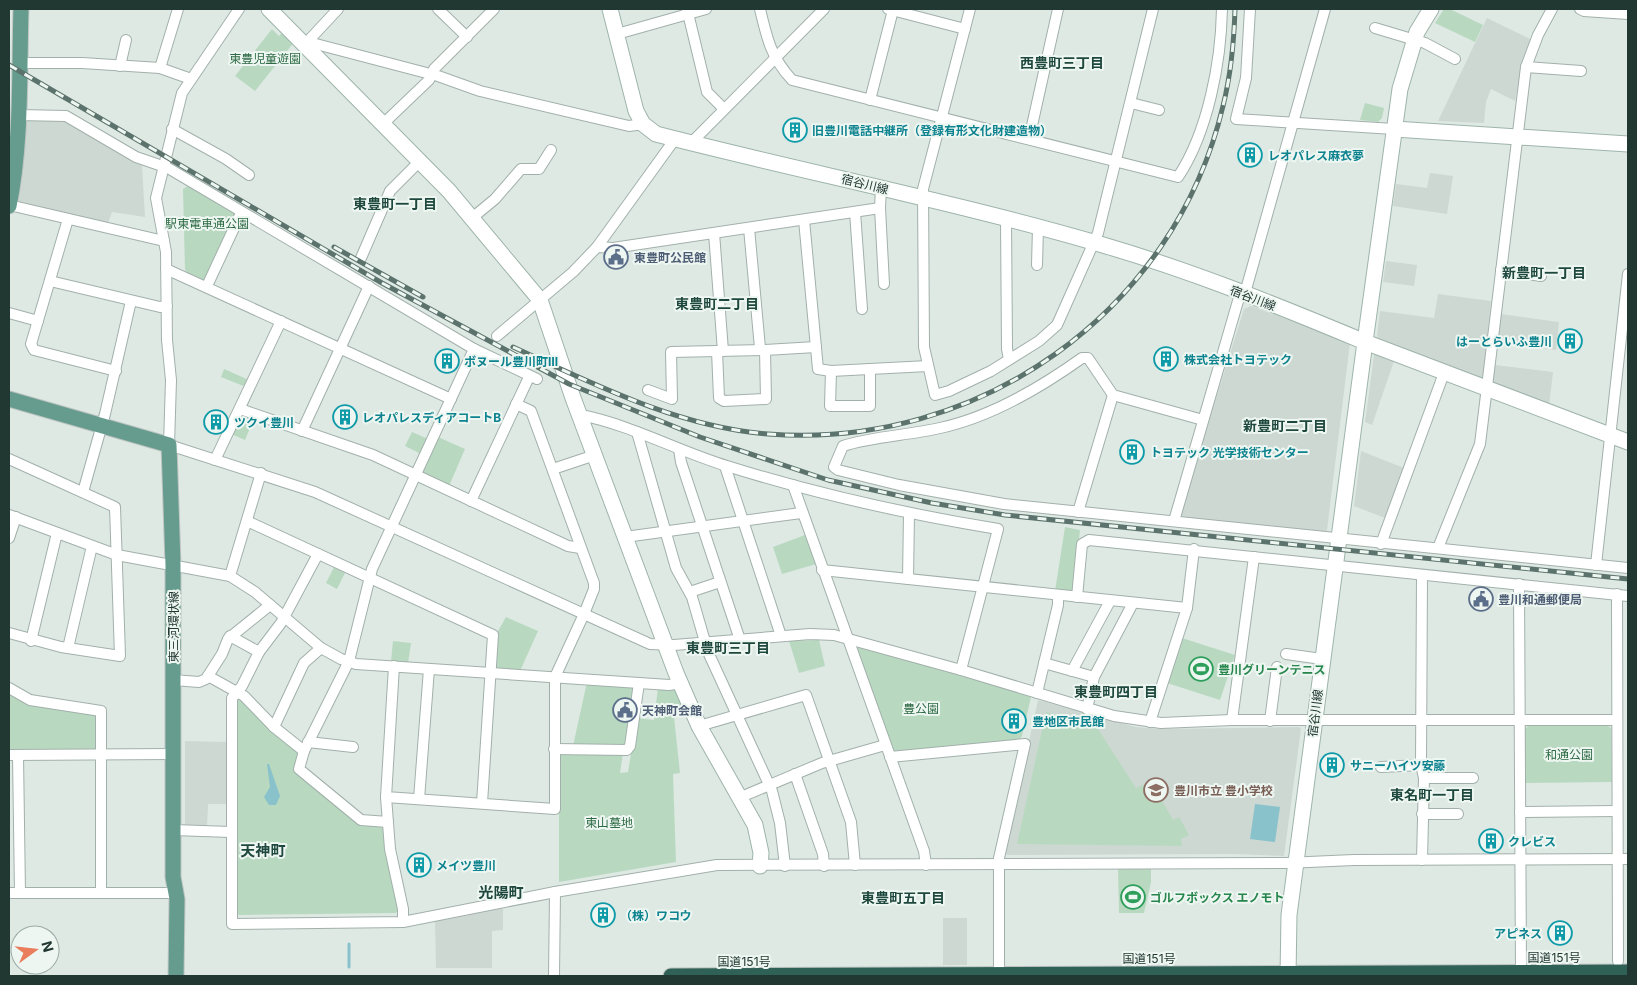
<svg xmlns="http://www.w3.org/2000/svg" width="1637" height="985" font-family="Inter,'Noto Sans JP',sans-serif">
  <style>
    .built { fill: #cdd8d3 }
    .green { fill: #b8d9c0 }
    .water { fill: #89c2cb }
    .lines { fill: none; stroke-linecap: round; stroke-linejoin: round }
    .stream { stroke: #89c2cb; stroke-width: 3 }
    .street-casing { stroke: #a2b0ab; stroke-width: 12 }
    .secondary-casing { stroke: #9eb4ab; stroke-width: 17 }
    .primary-casing { stroke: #bcc3c1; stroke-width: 17 }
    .highway-casing { stroke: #bcc3c1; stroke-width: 17 }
    .street { stroke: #fff; stroke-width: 10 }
    .secondary { stroke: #fff; stroke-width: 15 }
    .primary { stroke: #659c8d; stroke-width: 15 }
    .highway { stroke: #2f6156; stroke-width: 15 }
    .rail-casing { stroke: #5b736c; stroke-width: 5 }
    .rail { stroke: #eef6f2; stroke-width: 3; stroke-dasharray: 9; stroke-linecap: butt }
    .labels { text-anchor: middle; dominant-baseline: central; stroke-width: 4; stroke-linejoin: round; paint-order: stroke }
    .park-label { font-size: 12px; fill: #2e6b45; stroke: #eef6f2 }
    .culture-label { font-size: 12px; font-weight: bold; fill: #0d838f; stroke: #eef6f2; text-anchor: start }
    .street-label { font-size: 12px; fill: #213731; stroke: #eef6f2 }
    .service-label { font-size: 12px; font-weight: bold; fill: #4e5e75; stroke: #eef6f2; text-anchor: start }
    .leisure-label { font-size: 12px; font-weight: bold; fill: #27864d; stroke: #eef6f2; text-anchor: start }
    .education-label { font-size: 12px; font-weight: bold; fill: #785e54; stroke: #eef6f2; text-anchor: start }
    .neighbourhood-label { font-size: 14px; font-weight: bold; fill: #1e483d; stroke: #eef6f2 }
    .quarter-label { font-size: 15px; font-weight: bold; fill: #1e483d; stroke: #eef6f2 }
  </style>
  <rect width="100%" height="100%" fill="#dee9e4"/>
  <g class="built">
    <polygon points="1487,18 1530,39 1523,60 1515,101 1491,89 1486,102 1484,123 1438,121"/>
    <polygon points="30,118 65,119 142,165 145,217 112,212 108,223 20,204 18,200 26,121"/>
    <polygon points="1430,173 1453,176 1447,214 1393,206 1396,184 1427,188"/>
    <polygon points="1386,261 1417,265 1414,286 1383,282"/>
    <polygon points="1438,294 1491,301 1483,376 1478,379 1378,341 1377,335 1380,311 1434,318"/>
    <polygon points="1251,306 1350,343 1327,530 1324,534 1183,517 1180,513 1244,309"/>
    <polygon points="1501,314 1559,322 1556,350 1498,342"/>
    <polygon points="1377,354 1394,361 1372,425 1365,422 1374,355"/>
    <polygon points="1495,365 1553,372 1549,406 1496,386 1493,381"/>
    <polygon points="1361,451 1404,468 1385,518 1354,506"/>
    <polygon points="1038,700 1136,727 1161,729 1299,727 1301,729 1284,856 1234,854 1007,855 1005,851"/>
    <polygon points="185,741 227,742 227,804 208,804 207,828 188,828 185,824"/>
    <polygon points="503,905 503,930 492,931 492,968 436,968 435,920"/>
    <rect x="943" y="918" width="24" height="47"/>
  </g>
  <g class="green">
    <polygon points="1444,9 1450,9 1483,25 1475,42 1435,23"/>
    <polygon points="272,29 279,36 284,31 295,41 255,91 235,76"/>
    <polygon points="1365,103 1384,108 1382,118 1378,122 1360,120"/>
    <polygon points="188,186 234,212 235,216 207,279 201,280 187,274 185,269 183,189"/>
    <polygon points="224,369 249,380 246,387 221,377"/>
    <polygon points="243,414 254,418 245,440 231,434 239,416"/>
    <polygon points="412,432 428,439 421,454 405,446"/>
    <polygon points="438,437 465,449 449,486 424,474 423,470"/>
    <polygon points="1065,527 1080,530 1073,590 1070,593 1055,591"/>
    <polygon points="805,535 816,564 782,574 773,547"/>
    <polygon points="335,565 346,571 337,589 326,583"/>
    <polygon points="506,617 538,631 520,671 497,669 495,666 497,633"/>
    <polygon points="1182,638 1235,655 1220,700 1167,683"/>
    <polygon points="819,640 825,666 799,673 789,641"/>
    <polygon points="393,641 411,643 408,663 391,661"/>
    <polygon points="857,645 1031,697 1022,736 1019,740 895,753 891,750 854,648"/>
    <polygon points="587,682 633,687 635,690 628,743 624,746 620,773 628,772 637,718 654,720 658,688 676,690 686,713 674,717 680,773 673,774 676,862 559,882 559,744 573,746"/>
    <polygon points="9,693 22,702 95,714 97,717 98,746 93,750 9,750"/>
    <polygon points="241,698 299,752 296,770 360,822 381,824 384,827 399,909 396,913 239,915 235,910 235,700"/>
    <polygon points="1046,712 1096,726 1136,788 1151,782 1173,820 1179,817 1189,835 1181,839 1182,846 1017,844"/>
    <polygon points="1528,726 1608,726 1611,728 1612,782 1525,783 1525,729"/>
    <polygon points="1118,868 1151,868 1151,882 1144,913 1119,913"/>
  </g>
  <g class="water">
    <polygon points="267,764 269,764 280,796 276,805 269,805 264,797 270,787"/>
    <polygon points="1255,804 1280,807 1275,842 1250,839"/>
  </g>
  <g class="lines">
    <polyline class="stream" points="349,944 349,967"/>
    <g class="street-casing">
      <g id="street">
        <polyline points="239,9 182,93 156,198 166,252 167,340 171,380 169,445 315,492 650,644 674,645 810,634 834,635 961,670 1114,716 1161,723 1232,720 1616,720"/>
        <polyline points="438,9 467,37"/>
        <polyline points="687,9 707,92 724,109"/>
        <path d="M 760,9 C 767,39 771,57 792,80 L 1178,177 C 1208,132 1221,62 1222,9"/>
        <polyline points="888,9 965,29"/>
        <polyline points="970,9 923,189 924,347 935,395 949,391 991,371 1039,341 1057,325 1098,233 1153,9"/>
        <polyline points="1250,9 1246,78 1236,119 1394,129"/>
        <polyline points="1580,9 1584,11 1628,14"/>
        <polyline points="1375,28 1425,43 1455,59"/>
        <polyline points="617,34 706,9"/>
        <polyline points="307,46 316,44 438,76 480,91 629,126 643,124"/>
        <polyline points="307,46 310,39 338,9"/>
        <polyline points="21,63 82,63 160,68 191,79"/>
        <polyline points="120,66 126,40"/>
        <polyline points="1526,67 1581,71"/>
        <polyline points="160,68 178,9"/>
        <polyline points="870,100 893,10"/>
        <polyline points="1131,103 1159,110"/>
        <polyline points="19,115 66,116 136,157 168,168 474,349 537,379"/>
        <polyline points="384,123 429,80 434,69 494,9"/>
        <polyline points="172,129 226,159 249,175"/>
        <polyline points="1029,139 1058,9"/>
        <polyline points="692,142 824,9"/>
        <polyline points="9,205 164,241"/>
        <polyline points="880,208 884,284"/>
        <polyline points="855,212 862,309"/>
        <polyline points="472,218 495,199 521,169 539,169 551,150"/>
        <polyline points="68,219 31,344 34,350 116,371"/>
        <polyline points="804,220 818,369 831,371 928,366"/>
        <polyline points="1006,220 1007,349 1009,359"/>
        <polyline points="749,228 760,348"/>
        <polyline points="714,233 723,351"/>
        <polyline points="597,247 613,248 880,208 881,188"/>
        <polyline points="361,258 390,191 420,161"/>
        <polyline points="1037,265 1038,228"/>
        <polyline points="166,269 451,399"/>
        <polyline points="1501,270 1541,276"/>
        <polyline points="50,281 160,307 167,306"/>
        <polyline points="207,286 241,213"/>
        <polyline points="9,313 38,321"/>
        <polyline points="497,336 573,272 597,247 675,139"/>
        <polyline points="717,351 719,398 724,401 766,399 765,350 816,347"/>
        <polyline points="831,371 830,406 870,406 870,369"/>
        <polyline points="648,390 672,399 671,352 765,350"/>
        <polyline points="240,409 373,455 568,546 580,548"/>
        <path d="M 581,415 C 631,425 678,451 727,466 C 816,494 906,514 998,529 L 961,670"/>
        <path d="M 1203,420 L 1113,395 L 1088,358 L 1082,358 C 1040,388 991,417 940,428 C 910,435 870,437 843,446 L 834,467 L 838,470 L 899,485 L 1004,504 L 1628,568"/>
        <polyline points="302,431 369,286"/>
        <polyline points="637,432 676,568 692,597 708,652 772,791 780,823 785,866"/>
        <polyline points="679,449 681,462 740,640"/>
        <polyline points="9,459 115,507 120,656 61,647 9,633"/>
        <polyline points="215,460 281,321"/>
        <polyline points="725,466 781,636"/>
        <polyline points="553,469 595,455"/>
        <polyline points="793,485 924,851 926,865"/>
        <polyline points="83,492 105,414 131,301"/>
        <polyline points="471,501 529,377"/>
        <polyline points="1078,512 1113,395"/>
        <polyline points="9,515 117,555 230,576 255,592 321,648 341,659 356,664 669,685 680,683"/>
        <polyline points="247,521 493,635 482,803"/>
        <polyline points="1174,521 1238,301 1247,286 1325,9"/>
        <polyline points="625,537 801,513"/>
        <polyline points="9,538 16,517"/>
        <polyline points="1381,544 1444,373"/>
        <polyline points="1438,548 1480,444 1526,67 1538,35 1552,9"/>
        <polyline points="318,554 281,623 259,652 242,686 232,698 232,924 403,922 555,892 717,865 1286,863 1354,860 1628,859"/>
        <polyline points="1596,565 1628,274"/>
        <polyline points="822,570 1187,608"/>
        <polyline points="230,576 261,473"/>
        <polyline points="908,579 909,514"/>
        <polyline points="1519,584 1521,972"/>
        <polyline points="690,592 720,582"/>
        <polyline points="1617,594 1618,961"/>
        <polyline points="1077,597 1082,544 1089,540 1628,596"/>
        <polyline points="230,636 259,652"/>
        <polyline points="31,641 57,533"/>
        <polyline points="68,648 92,546"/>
        <polyline points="1286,654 1322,659"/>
        <polyline points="1044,663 1094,677"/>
        <polyline points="394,666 386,797 555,809 555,677 584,614 594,589 594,583 531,411 516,404"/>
        <polyline points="1072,671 1110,601"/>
        <polyline points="208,676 244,696 274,727 304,751 349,661 372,569 474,349"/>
        <polyline points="173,680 199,682 206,679 222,654 228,639 270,605"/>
        <polyline points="9,688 30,700 101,711 101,892"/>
        <polyline points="1037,693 1058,605 1058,596"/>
        <polyline points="1087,709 1094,677 1133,603"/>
        <polyline points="1232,720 1254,557"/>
        <polyline points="1270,721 1277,667"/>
        <polyline points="1150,722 1187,608 1194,549"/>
        <polyline points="699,726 806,695 851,822 855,865"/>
        <polyline points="274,727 304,663 321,648"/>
        <polyline points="308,742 353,747"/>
        <polyline points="554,749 627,750 630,746 639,683"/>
        <polyline points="304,751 299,769 361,820 388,822"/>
        <polyline points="9,755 172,754"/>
        <polyline points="18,755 20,893"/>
        <polyline points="890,757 1025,744 999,858 999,976"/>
        <polyline points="1381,767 1421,765"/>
        <polyline points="795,774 823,854 824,866"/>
        <polyline points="1424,778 1473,778"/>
        <polyline points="386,797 390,849 403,909 403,922"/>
        <polyline points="741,797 822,763 885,745"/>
        <polyline points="419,799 429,669"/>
        <polyline points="1520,812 1616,811"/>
        <polyline points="1422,814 1458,814"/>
        <polyline points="173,830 231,832"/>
        <polyline points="1422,860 1424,778 1421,765 1422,575"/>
        <polyline points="9,893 175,893"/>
        <polyline points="554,976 555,892"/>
      </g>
    </g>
    <g class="secondary-casing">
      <g id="secondary">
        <polyline points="269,9 449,191 540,300 573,398 676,673 699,726 755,825 761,853 760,866"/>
        <path d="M 610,9 L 636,111 L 643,124 L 656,134 C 804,172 956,202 1103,245 C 1192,271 1279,306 1365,342 L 1289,915 L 1288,976"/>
        <polyline points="1431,9 1417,32 1400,89 1365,342 1628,442"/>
        <polyline points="1394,129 1628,144"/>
      </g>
    </g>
    <g class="primary-casing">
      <g id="primary">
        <path d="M 9,206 C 22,141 19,74 21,9"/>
        <polyline points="9,399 169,445 173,565 173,877 177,899 176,976"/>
      </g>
    </g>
    <g class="highway-casing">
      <polyline id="highway" points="671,976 1628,972"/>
    </g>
    <use href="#street" class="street"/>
    <use href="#secondary" class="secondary"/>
    <use href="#primary" class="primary"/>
    <use href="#highway" class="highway"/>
    <g class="rail-casing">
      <g id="rail">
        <polyline points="9,65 382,283 569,384 700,437 828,480 932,503 1005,515 1628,579"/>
        <polyline points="334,247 423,297"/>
        <path d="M 513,347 C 594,384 678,427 768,434 C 978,450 1174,313 1223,106 C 1231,74 1234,42 1235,9"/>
      </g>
    </g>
    <use href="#rail" class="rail"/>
  </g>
  <defs>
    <g id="building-ring" transform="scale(1.25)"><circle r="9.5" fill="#eef6f2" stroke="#0f9aa8" stroke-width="1.5"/><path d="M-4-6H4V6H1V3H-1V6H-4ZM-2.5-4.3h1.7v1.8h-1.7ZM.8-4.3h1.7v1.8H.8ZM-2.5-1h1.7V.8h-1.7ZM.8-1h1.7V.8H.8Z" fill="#0f9aa8"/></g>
    <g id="civic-ring" transform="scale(1.25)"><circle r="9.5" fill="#eef6f2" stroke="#5c6f8a" stroke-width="1.5"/><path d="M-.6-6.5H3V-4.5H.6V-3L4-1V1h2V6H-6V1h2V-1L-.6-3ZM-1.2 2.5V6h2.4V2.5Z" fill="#5c6f8a"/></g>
    <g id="stadium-ring" transform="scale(1.25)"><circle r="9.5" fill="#eef6f2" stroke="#2e9e5b" stroke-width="1.5"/><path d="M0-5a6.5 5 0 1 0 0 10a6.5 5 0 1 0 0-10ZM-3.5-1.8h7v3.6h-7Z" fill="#2e9e5b"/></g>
    <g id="school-ring" transform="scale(1.25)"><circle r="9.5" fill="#eef6f2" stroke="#8d6e63" stroke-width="1.5"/><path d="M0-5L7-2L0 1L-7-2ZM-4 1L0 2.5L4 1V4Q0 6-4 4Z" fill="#8d6e63"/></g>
  </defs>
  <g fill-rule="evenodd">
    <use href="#building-ring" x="795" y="130"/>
    <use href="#building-ring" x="1250" y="155"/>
    <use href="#civic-ring" x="616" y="257"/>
    <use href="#building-ring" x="1570" y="341"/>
    <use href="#building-ring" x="1166" y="359"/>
    <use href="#building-ring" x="447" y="361"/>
    <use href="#building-ring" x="345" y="417"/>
    <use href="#building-ring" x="216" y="422"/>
    <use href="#building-ring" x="1132" y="452"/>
    <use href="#civic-ring" x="1481" y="599"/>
    <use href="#stadium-ring" x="1201" y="669"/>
    <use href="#civic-ring" x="625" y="710"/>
    <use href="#building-ring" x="1014" y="721"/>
    <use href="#building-ring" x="1332" y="765"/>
    <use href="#school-ring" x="1156" y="790"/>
    <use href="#building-ring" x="1491" y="841"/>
    <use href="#building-ring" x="419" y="865"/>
    <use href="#stadium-ring" x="1133" y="897"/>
    <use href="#building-ring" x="603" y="915"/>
    <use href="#building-ring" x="1560" y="933"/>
  </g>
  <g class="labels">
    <g class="park-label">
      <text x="265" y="58">東豊児童遊園</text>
      <text x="207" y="223">駅東電車通公園</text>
      <text x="921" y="708">豊公園</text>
      <text x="1569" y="754">和通公園</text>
      <text x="609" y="822">東山墓地</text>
    </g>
    <g class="culture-label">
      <text x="812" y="130">旧豊川電話中継所（登録有形文化財建造物）</text>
      <text x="1268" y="155">レオパレス麻衣夢</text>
      <text x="1552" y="341" text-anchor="end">はーとらいふ豊川</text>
      <text x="1184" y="359">株式会社トヨテック</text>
      <text x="464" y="361">ボヌール豊川町Ⅲ</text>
      <text x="362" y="417">レオパレスディアコートB</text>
      <text x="234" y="422">ツクイ豊川</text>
      <text x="1150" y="452">トヨテック 光学技術センター</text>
      <text x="1032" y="721">豊地区市民館</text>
      <text x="1350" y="765">サニーハイツ安藤</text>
      <text x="1508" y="841">クレビス</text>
      <text x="436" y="865">メイツ豊川</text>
      <text x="620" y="915">（株）ワコウ</text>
      <text x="1542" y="933" text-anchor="end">アピネス</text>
    </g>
    <g class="street-label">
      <text transform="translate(865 184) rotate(14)">宿谷川線</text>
      <text transform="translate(1253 298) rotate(21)">宿谷川線</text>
      <text transform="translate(173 627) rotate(-90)">東三河環状線</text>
      <text transform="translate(1315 713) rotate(-83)">宿谷川線</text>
      <text x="1554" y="957">国道151号</text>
      <text x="1149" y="958">国道151号</text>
      <text x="744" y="961">国道151号</text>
    </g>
    <g class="service-label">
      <text x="634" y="257">東豊町公民館</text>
      <text x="1498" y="599">豊川和通郵便局</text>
      <text x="642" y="710">天神町会館</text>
    </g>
    <g class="leisure-label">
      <text x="1218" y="669">豊川グリーンテニス</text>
      <text x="1150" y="897">ゴルフボックス エノモト</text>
    </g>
    <g class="education-label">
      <text x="1174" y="790">豊川市立 豊小学校</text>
    </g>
    <g class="neighbourhood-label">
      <text x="1062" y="62">西豊町三丁目</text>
      <text x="395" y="203">東豊町一丁目</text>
      <text x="1544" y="272">新豊町一丁目</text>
      <text x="717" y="303">東豊町二丁目</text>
      <text x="1285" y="425">新豊町二丁目</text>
      <text x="728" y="647">東豊町三丁目</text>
      <text x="1116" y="691">東豊町四丁目</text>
      <text x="1432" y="794">東名町一丁目</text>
      <text x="903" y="897">東豊町五丁目</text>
    </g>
    <g class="quarter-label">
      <text x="263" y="850">天神町</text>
      <text x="501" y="892">光陽町</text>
    </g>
  </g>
  <rect width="1637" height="985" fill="none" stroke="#213731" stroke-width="20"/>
  <g transform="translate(35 950) rotate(75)"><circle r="24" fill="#eef6f2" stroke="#9caaa5"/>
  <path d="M0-4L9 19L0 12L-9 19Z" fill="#e97d5c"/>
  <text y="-8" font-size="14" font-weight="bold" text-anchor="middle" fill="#213731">N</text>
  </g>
</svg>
